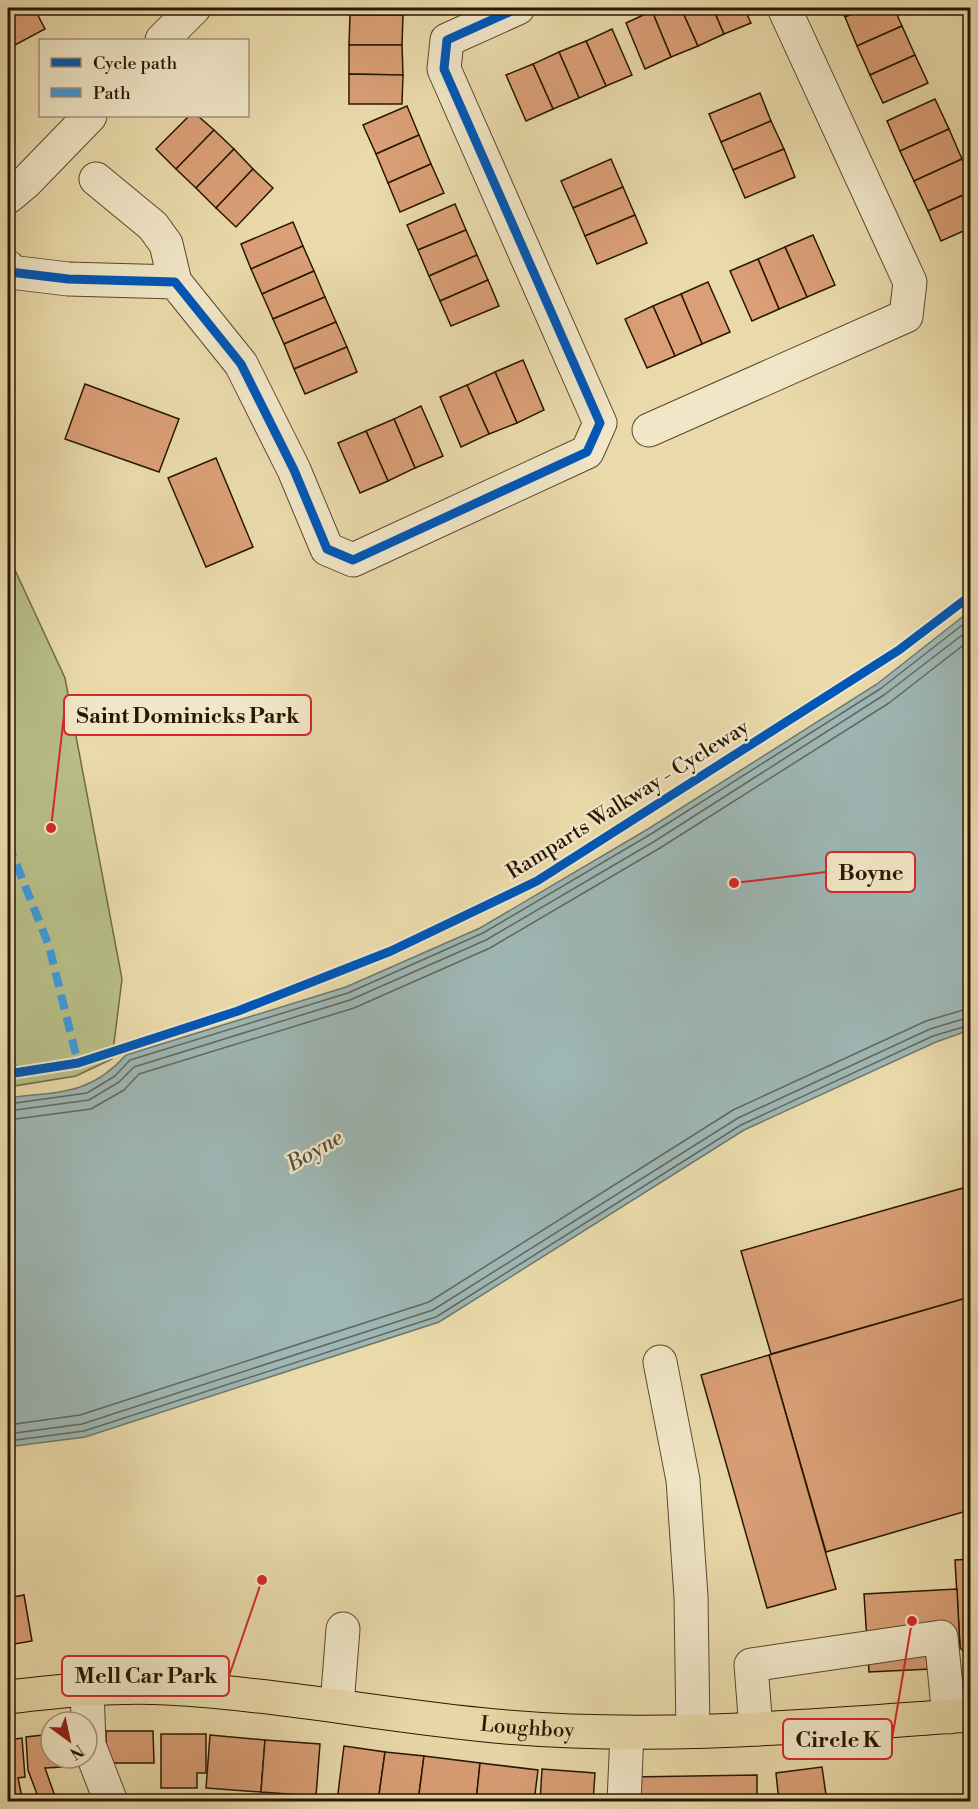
<svg xmlns="http://www.w3.org/2000/svg" width="978" height="1809" font-family="'Libre Bodoni',serif">
  <style>
    .green { fill: #b8bf87; stroke: #706b44; stroke-width: 1.5 }
    .water { fill: #9eb7b5; stroke: #6f776d; stroke-width: 1.5 }
    .lines { fill: none; stroke-linecap: round; stroke-linejoin: round }
    .shore { stroke: #63675c; stroke-width: 1.5 }
    .building { fill: #da9f76; stroke: #281702; stroke-width: 1.5 }
    .minor-casing { stroke: #58482c; stroke-width: 35 }
    .major-casing { stroke: #281702; stroke-width: 35 }
    .minor { stroke: #f1e7c8; stroke-width: 33 }
    .major { stroke: #eadaaa; stroke-width: 33 }
    .quiet { stroke: #3d9add; stroke-width: 8; stroke-dasharray: 15 8; stroke-linecap: butt }
    .cycleway-casing { stroke: #f1e7c8; stroke-width: 13 }
    .cycleway { stroke: #0057b8; stroke-width: 9 }
    .labels { text-anchor: middle; dominant-baseline: central; stroke-width: 5; stroke-linejoin: round; paint-order: stroke }
    .street-label { font-size: 21px; fill: #281702; stroke: #f1e7c8 }
    .water-label { font-size: 22px; font-style: italic; fill: #514f41; stroke: #f1e7c8 }
    .leader { fill: none; stroke: #d62828; stroke-width: 2 }
    .callout-dot { fill: #d62828; stroke: #f1e7c8; stroke-width: 2 }
    .callout { fill: #f1e7c8; stroke: #d62828; stroke-width: 2 }
    .callout-label { font-size: 22px; text-anchor: middle; font-weight: bold; fill: #281702 }
  </style>
  <rect width="100%" height="100%" fill="#eadaaa"/>
  <filter id="stains"><feTurbulence type="fractalNoise" baseFrequency=".00333" numOctaves="4"/><feColorMatrix values="0 0 0 0 .2 0 0 0 0 .09 0 0 0 0 .02 0 0 0 .5 -.17"/></filter>
  <radialGradient id="worn" r=".72"><stop offset=".6" stop-color="#630" stop-opacity="0"/><stop offset="1" stop-color="#630" stop-opacity=".3"/></radialGradient>
  <polygon class="green" points="8,555 65,678 122,979 112,1059 76,1076 8,1087"/>
  <path class="water" d="M 970,611 L 970,1030 L 936,1042 L 744,1130 L 439,1322 L 85,1437 L 8,1447 L 8,1098 C 59,1091 89,1096 126,1055 L 346,987 L 480,928 L 648,829 L 877,684 Z"/>
  <g class="lines">
    <g class="shore">
      <polyline points="8,1104 87,1093 115,1076 130,1060 348,993 483,933 651,834 880,689 970,619"/>
      <polyline points="8,1111 89,1100 119,1082 134,1067 350,1000 486,940 655,841 884,695 970,629"/>
      <polyline points="8,1120 91,1109 124,1090 139,1074 354,1008 490,948 660,848 889,703 970,640"/>
      <polyline points="8,1425 80,1415 429,1302 733,1110 926,1021 970,1008"/>
      <polyline points="8,1434 82,1424 433,1310 738,1118 930,1029 970,1017"/>
      <polyline points="8,1441 84,1431 436,1317 741,1125 933,1036 970,1025"/>
    </g>
  </g>
  <g class="building">
    <polygon points="8,8 34,8 45,29 15,45 8,30"/>
    <rect x="350" y="8" width="53" height="7"/>
    <polygon points="661,8 681,8 698,46 671,57 652,11"/>
    <polygon points="681,8 713,8 724,34 698,46"/>
    <polygon points="713,8 744,8 751,23 724,34"/>
    <polygon points="840,8 866,8 845,17"/>
    <polygon points="866,8 894,8 902,26 857,46 845,17"/>
    <polygon points="652,11 671,57 645,69 626,23"/>
    <polygon points="350,15 403,15 402,45 349,45"/>
    <polygon points="902,26 915,55 870,75 857,46"/>
    <polygon points="612,29 632,75 606,86 586,41"/>
    <polygon points="586,41 606,86 579,98 559,52"/>
    <polygon points="349,45 402,45 403,75 349,74"/>
    <polygon points="559,52 579,98 553,109 533,64"/>
    <polygon points="915,55 928,83 883,103 870,75"/>
    <polygon points="533,64 553,109 526,121 506,75"/>
    <polygon points="349,74 403,75 402,104 349,104"/>
    <polygon points="760,93 771,121 721,142 709,114"/>
    <polygon points="935,99 949,129 900,151 887,121"/>
    <polygon points="407,106 419,135 376,154 363,125"/>
    <polygon points="189,116 198,116 214,130 176,169 156,149"/>
    <polygon points="771,121 784,149 733,170 721,142"/>
    <polygon points="949,129 962,159 914,181 900,151"/>
    <polygon points="214,130 234,149 196,188 176,169"/>
    <polygon points="419,135 431,164 388,183 376,154"/>
    <polygon points="234,149 253,169 216,208 196,188"/>
    <polygon points="784,149 795,177 745,198 733,170"/>
    <polygon points="611,159 623,187 573,208 561,181"/>
    <polygon points="962,159 970,177 970,192 928,211 914,181"/>
    <polygon points="431,164 444,193 400,212 388,183"/>
    <polygon points="253,169 273,188 236,227 216,208"/>
    <polygon points="623,187 635,215 585,236 573,208"/>
    <polygon points="970,192 970,228 941,241 928,211"/>
    <polygon points="455,204 466,230 418,250 407,225"/>
    <polygon points="635,215 647,243 597,264 585,236"/>
    <polygon points="293,222 303,246 251,269 241,244"/>
    <polygon points="466,230 477,255 429,276 418,250"/>
    <polygon points="813,235 835,285 807,297 785,247"/>
    <polygon points="303,246 314,271 262,294 251,269"/>
    <polygon points="785,247 807,297 779,309 758,259"/>
    <polygon points="477,255 488,280 440,301 429,276"/>
    <polygon points="758,259 779,309 752,321 730,271"/>
    <polygon points="314,271 325,297 273,319 262,294"/>
    <polygon points="488,280 499,306 451,326 440,301"/>
    <polygon points="708,282 730,332 702,344 681,294"/>
    <polygon points="681,294 702,344 675,356 653,306"/>
    <polygon points="325,297 336,322 284,344 273,319"/>
    <polygon points="653,306 675,356 647,368 625,319"/>
    <polygon points="336,322 347,347 294,369 284,344"/>
    <polygon points="347,347 357,372 305,394 294,369"/>
    <polygon points="523,360 544,410 517,423 495,372"/>
    <polygon points="495,372 517,423 489,434 467,385"/>
    <polygon points="85,384 179,419 159,472 65,439"/>
    <polygon points="467,385 489,434 461,447 440,397"/>
    <polygon points="421,406 443,456 415,468 394,419"/>
    <polygon points="394,419 415,468 388,481 366,431"/>
    <polygon points="366,431 388,481 360,493 338,443"/>
    <polygon points="216,458 253,547 206,567 168,478"/>
    <polygon points="963,1188 970,1214 970,1297 771,1354 741,1251"/>
    <polygon points="970,1297 970,1510 826,1552 769,1355"/>
    <polygon points="769,1355 836,1589 767,1608 701,1375"/>
    <polygon points="970,1559 970,1658 960,1648 955,1560"/>
    <polygon points="957,1589 960,1648 930,1650 931,1669 869,1672 864,1594"/>
    <polygon points="24,1595 32,1641 8,1645 8,1598"/>
    <polygon points="106,1731 153,1731 154,1763 106,1763"/>
    <polygon points="51,1734 51,1758 79,1758 80,1766 45,1768 57,1802 40,1802 28,1770 26,1737"/>
    <polygon points="161,1734 206,1734 206,1773 197,1773 197,1788 161,1788"/>
    <polygon points="210,1735 265,1740 261,1792 206,1788"/>
    <polygon points="22,1738 25,1777 18,1778 23,1802 8,1802 8,1740"/>
    <polygon points="265,1740 320,1744 316,1796 261,1792"/>
    <polygon points="344,1746 385,1752 378,1802 337,1801"/>
    <polygon points="385,1752 424,1756 418,1802 378,1802"/>
    <polygon points="424,1756 480,1763 476,1802 418,1802"/>
    <polygon points="480,1763 538,1770 534,1802 476,1802"/>
    <polygon points="822,1767 827,1802 779,1802 776,1773"/>
    <polygon points="542,1769 595,1773 593,1802 540,1802"/>
    <polygon points="757,1775 757,1802 630,1802 630,1777"/>
  </g>
  <g class="lines">
    <g class="minor-casing">
      <g id="minor">
        <polyline points="162,40 194,8"/>
        <polyline points="96,179 153,226 166,244 175,282"/>
        <polyline points="8,197 26,182 90,116"/>
        <polyline points="8,267 10,272 68,279 175,282 241,364 294,470 327,549 353,560 587,452 600,423 444,69 447,40 518,8"/>
        <polyline points="649,430 906,316 910,282 784,8"/>
        <polyline points="660,1362 683,1480 691,1597 693,1731"/>
        <polyline points="87,1689 89,1745 111,1802"/>
        <polyline points="337,1705 343,1629"/>
        <polyline points="756,1729 751,1665 941,1637 949,1717"/>
        <polyline points="624,1802 627,1733"/>
      </g>
    </g>
    <g class="major-casing">
      <g id="major">
        <path id="s1" d="M 8,1697 C 60,1691 114,1685 167,1688 C 278,1694 386,1716 495,1726 C 653,1741 813,1726 970,1715"/>
      </g>
    </g>
    <use href="#minor" class="minor"/>
    <use href="#major" class="major"/>
    <g class="quiet">
      <polyline points="8,843 49,946 78,1063"/>
      <polyline points="8,1055 16,1073"/>
    </g>
    <g class="cycleway-casing">
      <g id="cycleway">
        <polyline points="8,267 10,272 68,279 175,282 241,364 294,470 327,549 353,560 587,452 600,423 444,69 447,40 518,8"/>
        <polyline points="8,1074 78,1063 238,1011 391,951 537,881 899,650 970,596"/>
      </g>
    </g>
    <use href="#cycleway" class="cycleway"/>
  </g>
  <g class="labels">
    <g class="street-label">
      <text transform="translate(628 800) rotate(-32)">Ramparts Walkway - Cycleway</text>
      <text stroke="none"><textPath href="#s1" startOffset="522">Loughboy</textPath></text>
    </g>
    <g class="water-label">
      <text transform="translate(315 1151) rotate(-30)">Boyne</text>
    </g>
  </g>
  <path class="leader" d="M51 828L64 715M734 883L826 872M262 1580L229 1676M912 1621L892 1739"/>
  <g class="callout-dot">
    <circle cx="51" cy="828" r="6"/>
    <circle cx="734" cy="883" r="6"/>
    <circle cx="262" cy="1580" r="6"/>
    <circle cx="912" cy="1621" r="6"/>
  </g>
  <g class="callout">
    <rect x="64" y="695" width="247" height="40" rx="6"/>
    <rect x="826" y="852" width="89" height="40" rx="6"/>
    <rect x="62" y="1656" width="167" height="40" rx="6"/>
    <rect x="783" y="1719" width="109" height="40" rx="6"/>
  </g>
  <g class="callout-label">
    <text x="188" y="723">Saint Dominicks Park</text>
    <text x="871" y="880">Boyne</text>
    <text x="146" y="1683">Mell Car Park</text>
    <text x="838" y="1747">Circle K</text>
  </g>
  <rect width="978" height="1809" fill="none" stroke="#eadaaa" stroke-width="30"/>
  <rect x="9" y="9" width="960" height="1791" fill="none" stroke="#281702" stroke-width="3"/>
  <rect x="15" y="15" width="948" height="1779" fill="none" stroke="#281702" stroke-width="1.5"/>
  <rect x="39" y="39" width="210" height="78" fill="#f1e7c8" stroke="#a19479" stroke-width="1.5"/>
  <rect x="51" y="58" width="30" height="9" fill="#0057b8" stroke="#a19479" stroke-width="1.5"/>
  <text x="93" y="69" font-size="18" fill="#281702">Cycle path</text>
  <rect x="51" y="88" width="30" height="9" fill="#3d9add" stroke="#a19479" stroke-width="1.5"/>
  <text x="93" y="99" font-size="18" fill="#281702">Path</text>
  <g transform="translate(69 1740) rotate(147)"><circle r="28" fill="#f1e7c8" stroke="#a19479" stroke-width="1.5"/>
  <path d="M0-4.5L10 22L0 15L-10 22Z" fill="#8f2418"/>
  <text y="-9" font-size="16" font-weight="bold" text-anchor="middle" fill="#281702">N</text>
  </g>
  <rect width="100%" height="100%" filter="url(#stains)"/>
  <rect width="100%" height="100%" fill="url(#worn)"/>
</svg>
